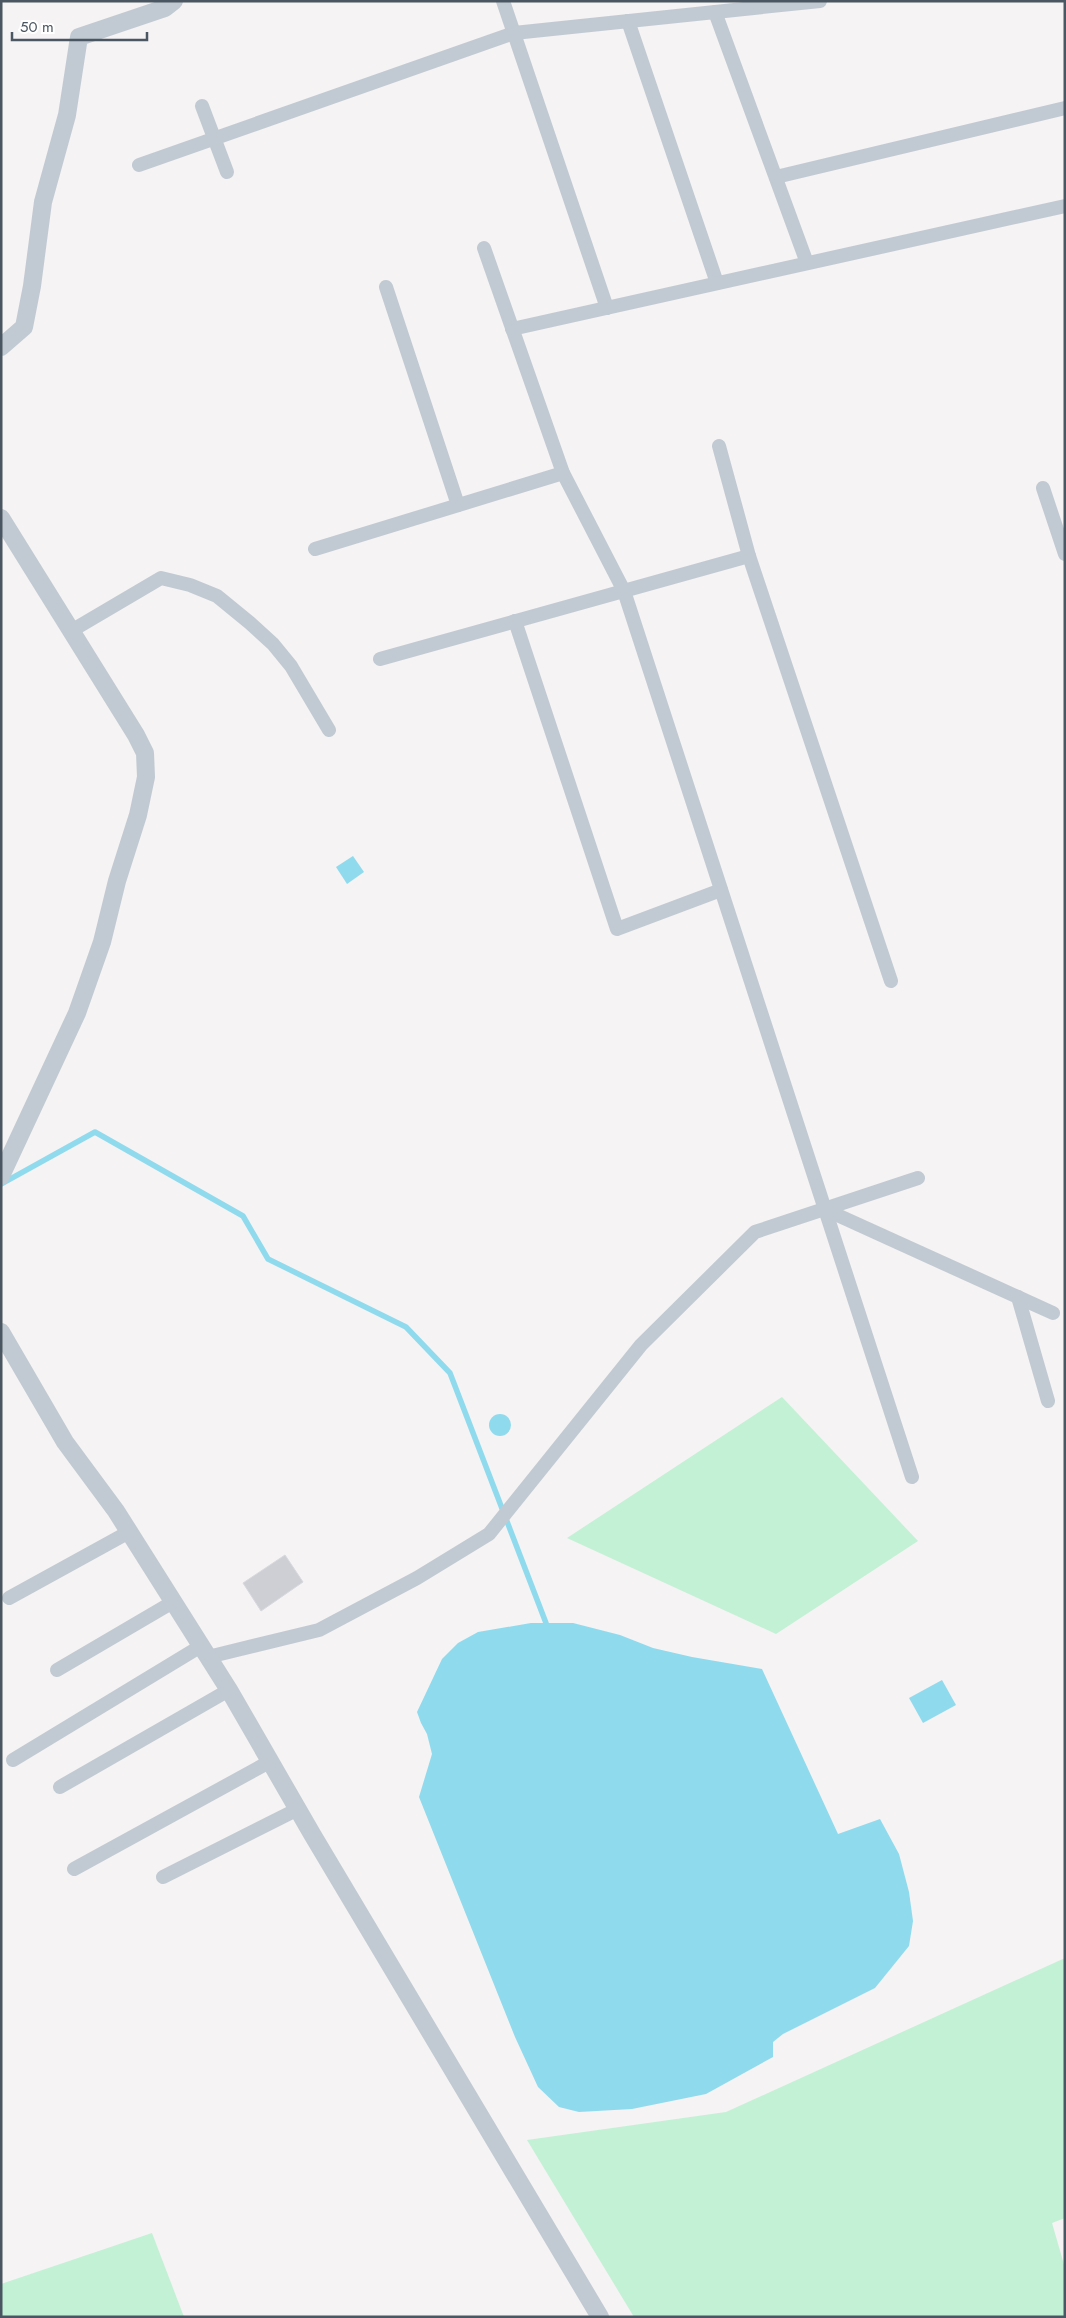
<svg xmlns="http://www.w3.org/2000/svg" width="1066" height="2318" font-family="Jost,sans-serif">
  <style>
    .green { fill: #c3f1d5 }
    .water { fill: #90daee }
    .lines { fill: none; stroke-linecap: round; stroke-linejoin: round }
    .stream { stroke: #90daee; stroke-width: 5.5 }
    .building { fill: #cdcfd5; stroke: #d7d9de }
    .minor { stroke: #c1cad2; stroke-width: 14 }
    .tertiary { stroke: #c1cad2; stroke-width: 18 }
  </style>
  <rect width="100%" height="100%" fill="#f5f3f3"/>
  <g class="green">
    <polygon points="782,1397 918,1541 776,1634 567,1538"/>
    <polygon points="1065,1958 1065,2218 1052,2223 1065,2268 1065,2317 634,2317 527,2140 726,2112"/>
    <polygon points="152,2233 184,2317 1,2317 1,2284"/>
  </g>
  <g class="water">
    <polygon points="353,856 364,872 347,884 336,867"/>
    <circle cx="500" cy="1425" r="11"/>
    <polygon points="531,1623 573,1623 620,1635 653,1648 692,1657 762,1669 838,1834 880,1819 899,1854 909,1892 913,1921 909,1946 875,1988 783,2034 773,2042 773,2057 706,2094 632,2109 579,2112 559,2107 538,2087 515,2037 419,1797 432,1754 427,1734 421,1723 417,1712 442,1659 458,1643 478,1632"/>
    <polygon points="942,1680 956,1705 923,1723 909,1698"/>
  </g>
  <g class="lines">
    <polyline class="stream" points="1,1184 95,1132 243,1216 268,1259 406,1327 450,1373 546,1623"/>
  </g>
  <polygon class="building" points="285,1555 303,1582 261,1611 243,1583"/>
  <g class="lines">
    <g class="minor">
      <polyline points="503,1 607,308"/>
      <polyline points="715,12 807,263"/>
      <polyline points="628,21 717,283"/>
      <polyline points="202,106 227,172"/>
      <polyline points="139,165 514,33 820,1"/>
      <polyline points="776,177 1065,108"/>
      <polyline points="484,248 563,473 624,591 912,1477"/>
      <polyline points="386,287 458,505"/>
      <polyline points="512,329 1065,206"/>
      <polyline points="719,446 749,556 891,981"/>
      <polyline points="1043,488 1065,554"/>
      <polyline points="315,549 563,473"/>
      <polyline points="515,621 617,929 721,890"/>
      <polyline points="71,631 161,578 190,585 217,596 250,623 273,644 291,666 329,730"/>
      <polyline points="380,659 749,556"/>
      <polyline points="824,1209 1053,1313"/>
      <polyline points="1018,1297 1048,1401"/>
      <polyline points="9,1598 129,1532"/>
      <polyline points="208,1657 319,1630 417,1578 489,1534 641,1345 755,1232 918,1178"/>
      <polyline points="57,1670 173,1602"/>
      <polyline points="13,1760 201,1646"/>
      <polyline points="60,1787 229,1690"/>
      <polyline points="74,1869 271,1761"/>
      <polyline points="163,1877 298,1809"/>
    </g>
    <g class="tertiary">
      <polyline points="1,347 24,327 32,286 43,202 67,115 79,37 165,8 174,1"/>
      <polyline points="1,518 136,735 145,753 146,777 138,815 117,881 102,942 77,1013 1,1176"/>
      <polyline points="1,1332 65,1442 116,1511 229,1690 312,1834 600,2317"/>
    </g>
  </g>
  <rect width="1066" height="2318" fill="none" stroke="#4a5661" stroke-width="5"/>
  <path d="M12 32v8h135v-8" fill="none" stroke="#4a5661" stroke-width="2.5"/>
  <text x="20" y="32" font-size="15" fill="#4a5661" stroke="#ffffff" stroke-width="4" paint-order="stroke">50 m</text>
</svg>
